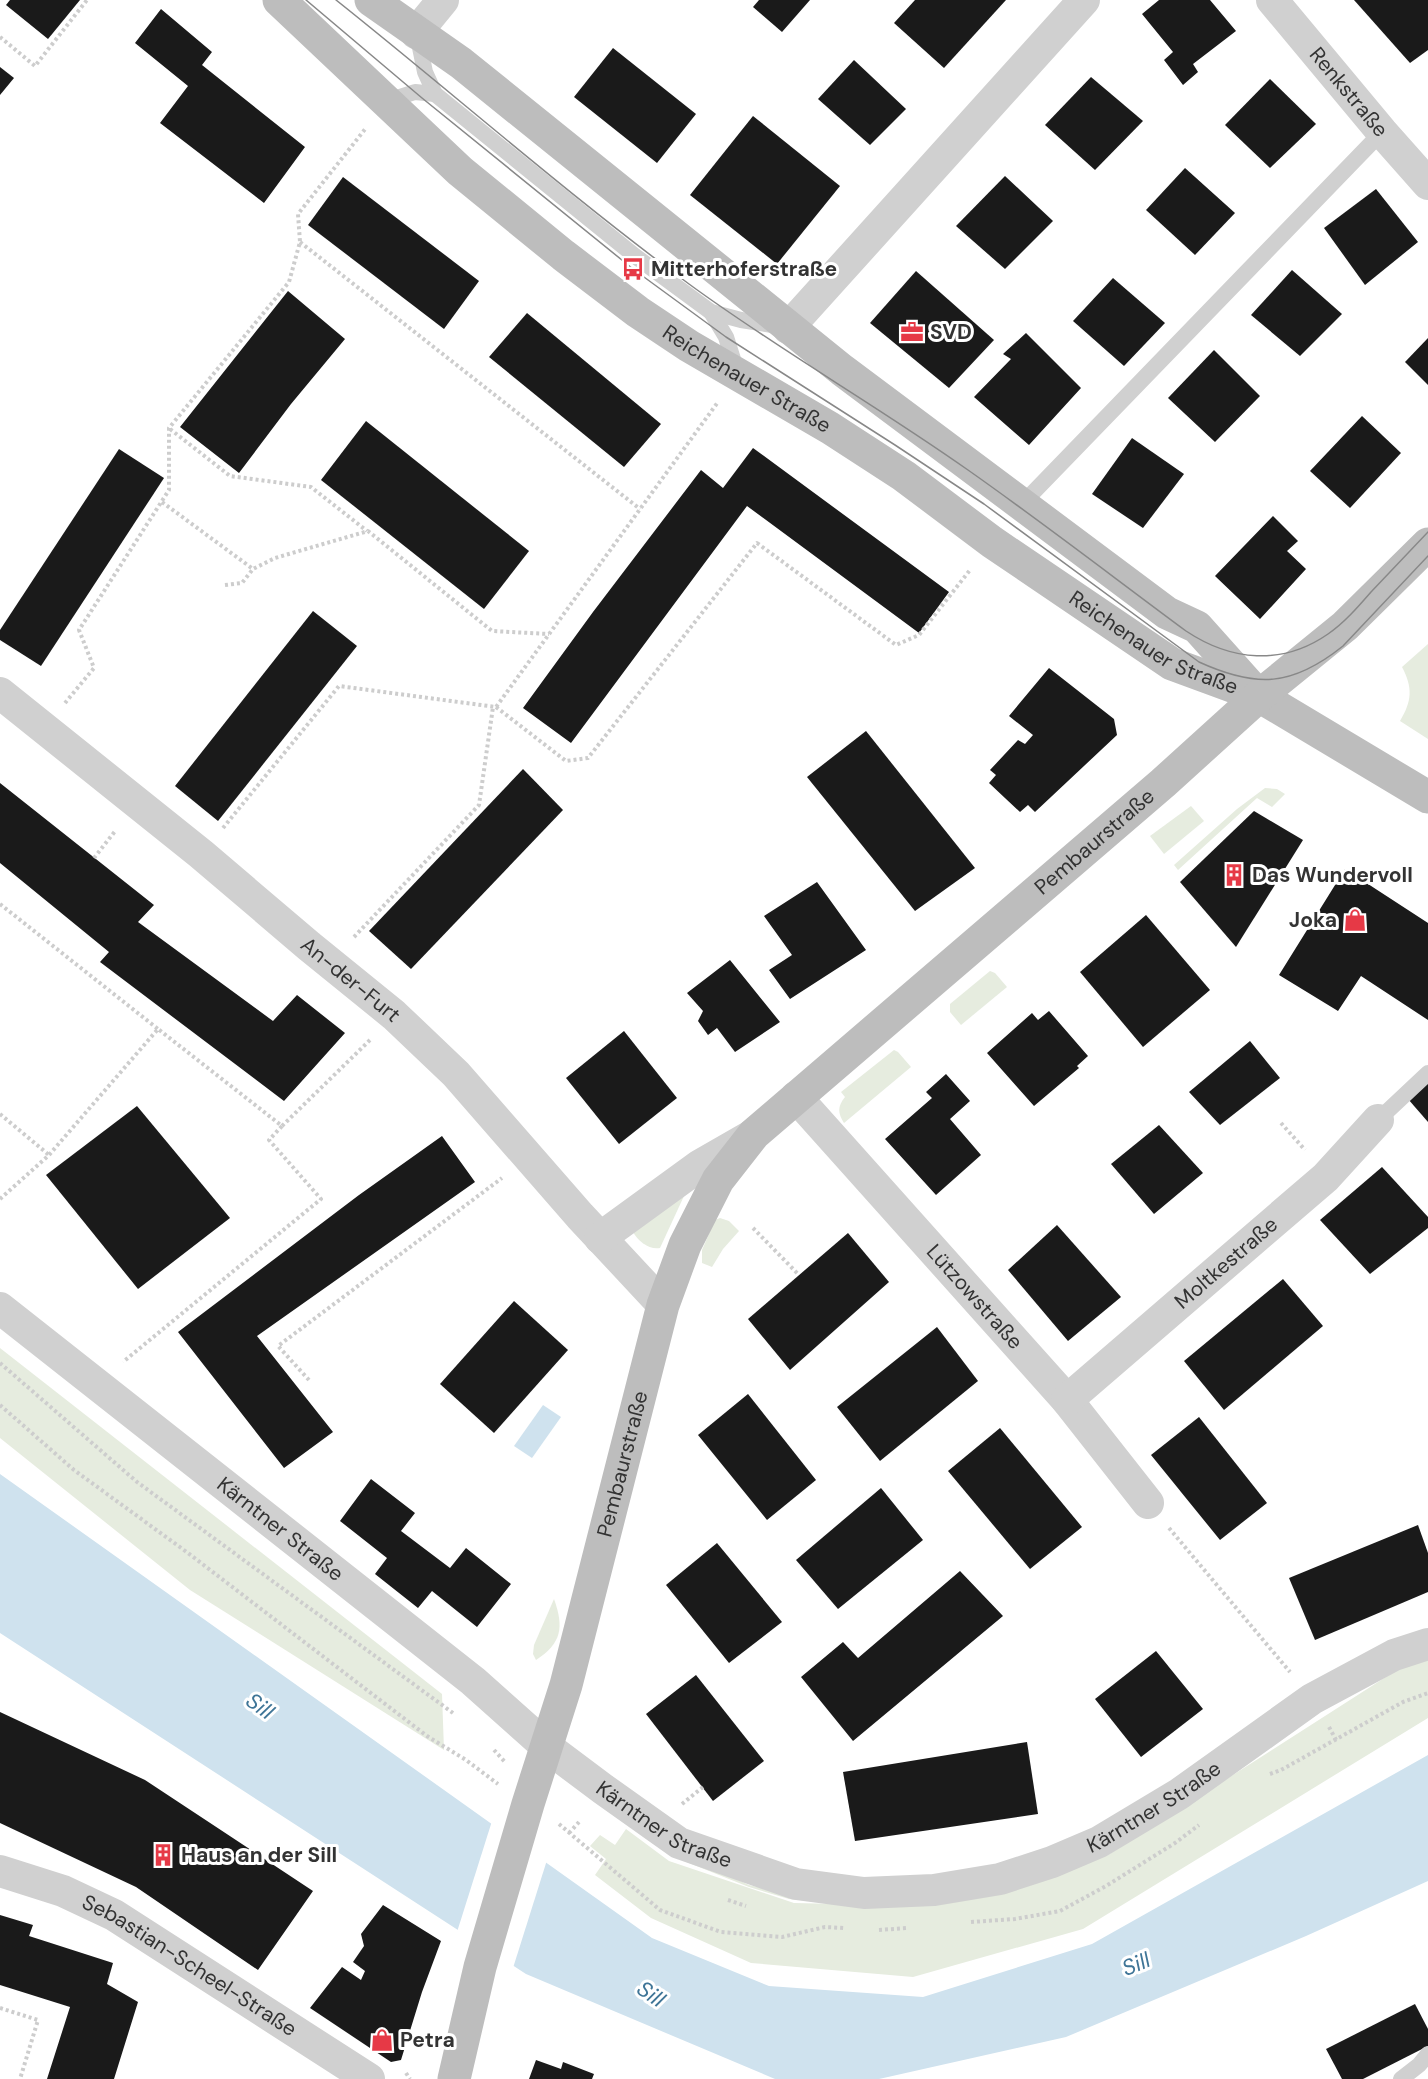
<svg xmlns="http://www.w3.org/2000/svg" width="1428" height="2079" font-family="'DM Sans',sans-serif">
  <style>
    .green { fill: #e6ecdf }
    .water { fill: #cfe2ee }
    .pier { fill: #fff }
    .building { fill: #1a1a1a }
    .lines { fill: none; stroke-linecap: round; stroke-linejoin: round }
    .path { stroke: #cdcdcd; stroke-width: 4; stroke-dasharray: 3 3; stroke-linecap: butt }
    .lane { stroke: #d0d0d0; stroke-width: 16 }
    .street { stroke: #d0d0d0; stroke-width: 32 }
    .secondary { stroke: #bdbdbd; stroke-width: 33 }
    .tram { stroke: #888; stroke-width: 1.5 }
    .labels { text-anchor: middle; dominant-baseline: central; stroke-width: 6; stroke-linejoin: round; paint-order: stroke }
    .street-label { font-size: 21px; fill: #333; stroke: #fff }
    .poi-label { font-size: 21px; font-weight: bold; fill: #333; stroke: #fff; text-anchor: start }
    .water-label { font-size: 22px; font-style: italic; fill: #3f7597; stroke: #fff }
  </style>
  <rect width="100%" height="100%" fill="#fff"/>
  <g class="green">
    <path d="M 1428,644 L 1428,739 L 1400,721 C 1412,701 1413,688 1402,667 Z"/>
    <polygon points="1265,788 1277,789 1285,794 1272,807 1257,798 1178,870 1174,865 1237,809"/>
    <polygon points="1191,806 1204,821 1164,854 1150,836"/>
    <polygon points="990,971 995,973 1007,987 961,1025 950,1012 950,1004"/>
    <path d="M 894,1050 L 898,1052 L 911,1067 L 844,1123 C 838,1113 837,1107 845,1097 L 841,1092 Z"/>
    <path d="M 684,1196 L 660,1248 C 649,1250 638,1241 633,1232 Z"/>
    <polygon points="720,1218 729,1221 739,1231 723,1249 712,1267 702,1263 702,1250 715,1220"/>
    <polygon points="0,1348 442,1694 444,1750 190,1590 0,1438"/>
    <path d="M 554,1599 C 564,1627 562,1643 536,1660 L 533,1654 L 534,1645 Z"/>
    <polygon points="1428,1657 1428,1718 1083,1929 913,1977 751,1963 651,1918 595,1875 606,1859 590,1846 600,1835 615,1845 626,1829 669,1861 794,1903 840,1904 789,1899 749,1887 684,1861 706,1865 749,1885 793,1895 1006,1892 1108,1855 1403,1666"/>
  </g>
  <g class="water">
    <polygon points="543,1405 561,1417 532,1458 514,1446"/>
    <polygon points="0,1474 652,1938 769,1986 923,1997 1092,1944 1428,1755 1428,1881 1306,1936 1066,2037 879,2079 775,2079 526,1974 0,1633"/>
  </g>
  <polygon class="pier" points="492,1821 547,1860 513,1968 457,1932"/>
  <g class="building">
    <polygon points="10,0 80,0 48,39 6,5"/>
    <polygon points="759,0 810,0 782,32 753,7"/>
    <polygon points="915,0 1006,0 944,68 894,23"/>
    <polygon points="1159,0 1210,0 1236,31 1193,64 1198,72 1183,85 1164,60 1173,52 1142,14"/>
    <polygon points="1354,0 1428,0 1428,50 1410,63"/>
    <polygon points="161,9 212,52 202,65 305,147 264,203 160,123 188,86 135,43"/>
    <polygon points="613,48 696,114 657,163 574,97"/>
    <polygon points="854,60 906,109 870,145 818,99"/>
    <polygon points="0,67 14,78 0,95"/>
    <polygon points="1091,77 1143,121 1095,170 1045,125"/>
    <polygon points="1270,79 1316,124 1270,168 1225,125"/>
    <polygon points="753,116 840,186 777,264 690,195"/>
    <polygon points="1185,168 1235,213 1195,255 1146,210"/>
    <polygon points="1005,176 1053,221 1005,269 956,226"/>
    <polygon points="343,177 479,281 444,329 308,225"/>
    <polygon points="1376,189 1418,242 1365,285 1324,228"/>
    <polygon points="1292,270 1342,314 1300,356 1251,315"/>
    <polygon points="916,271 994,340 949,388 870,323"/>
    <polygon points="1113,278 1165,323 1124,366 1073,321"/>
    <polygon points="288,291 345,339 291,404 239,473 180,427"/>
    <polygon points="527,313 661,424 624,467 489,357"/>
    <polygon points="1026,333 1081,388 1029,445 974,397 1011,359 1003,354"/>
    <polygon points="1428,338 1428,385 1405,362"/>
    <polygon points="1214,350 1260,396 1215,442 1168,398"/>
    <polygon points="1362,416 1401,453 1350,508 1310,471"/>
    <polygon points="366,421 529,551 484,609 321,480"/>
    <polygon points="1132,438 1184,474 1143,528 1092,494"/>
    <polygon points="753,448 949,592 919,633 747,506 571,743 523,708 593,612 701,470 723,488"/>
    <polygon points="119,449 164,478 41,666 0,640 0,630"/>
    <polygon points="1273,516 1298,541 1287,551 1306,569 1260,619 1215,576"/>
    <polygon points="313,611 357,646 218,821 175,786"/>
    <polygon points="1049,668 1114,719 1117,735 1035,812 1028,805 1020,812 989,783 996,775 990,770 1018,740 1025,744 1033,735 1009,716"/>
    <polygon points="866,731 975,868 915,911 807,777"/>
    <polygon points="523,769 563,810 411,969 369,931"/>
    <polygon points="0,783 154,905 138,922 273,1021 297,995 345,1033 284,1101 100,962 109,952 0,863"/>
    <polygon points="1254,811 1303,840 1236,947 1180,882"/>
    <polygon points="1345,869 1428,923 1428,1020 1361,976 1338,1011 1279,975"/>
    <polygon points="817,882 866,950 790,999 769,970 792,955 764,916"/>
    <polygon points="1146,915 1210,990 1143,1047 1080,972"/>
    <polygon points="730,960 780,1022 735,1052 717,1028 708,1035 698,1021 703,1011 687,993"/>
    <polygon points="1049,1011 1088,1056 1077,1066 1079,1068 1034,1106 987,1053 1032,1013 1038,1020"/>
    <polygon points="624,1031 677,1098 619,1144 566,1078"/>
    <polygon points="1250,1041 1280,1078 1220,1125 1189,1092"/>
    <polygon points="946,1074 970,1101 950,1119 981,1155 936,1195 885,1139 932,1098 926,1092"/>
    <polygon points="1428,1081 1428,1122 1408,1099"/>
    <polygon points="137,1106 230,1218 138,1289 46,1175"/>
    <polygon points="1159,1125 1203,1173 1154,1214 1111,1164"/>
    <polygon points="442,1136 475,1182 257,1336 333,1432 284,1468 178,1332 359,1195"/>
    <polygon points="1382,1167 1428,1217 1428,1228 1370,1274 1320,1220"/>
    <polygon points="1057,1225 1121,1297 1068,1341 1008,1270"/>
    <polygon points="848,1233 889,1282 790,1370 748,1319"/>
    <polygon points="1283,1279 1323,1326 1224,1410 1184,1361"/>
    <polygon points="514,1301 568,1350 494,1433 440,1384"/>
    <polygon points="937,1327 978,1381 880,1461 837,1407"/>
    <polygon points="748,1394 816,1480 767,1520 698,1435"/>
    <polygon points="1199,1417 1267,1503 1220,1540 1151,1455"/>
    <polygon points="1000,1428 1082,1527 1030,1569 948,1471"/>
    <polygon points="371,1479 415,1513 401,1531 450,1568 466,1548 511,1584 477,1627 432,1591 418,1608 375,1574 387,1558 340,1521"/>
    <polygon points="881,1488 923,1540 838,1609 796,1560"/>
    <polygon points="1418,1525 1428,1553 1428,1592 1315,1640 1289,1578"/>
    <polygon points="717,1543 782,1622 729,1663 666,1585"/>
    <polygon points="960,1571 1003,1616 853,1741 801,1677 843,1642 858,1658"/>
    <polygon points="1156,1651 1203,1709 1141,1757 1095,1699"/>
    <polygon points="696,1675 764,1761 713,1801 646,1714"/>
    <polygon points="0,1712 145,1780 313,1891 258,1970 136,1887 0,1823"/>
    <polygon points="1027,1742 1038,1814 855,1841 843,1772"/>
    <polygon points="383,1905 441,1941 422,1992 401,2060 391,2062 310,2008 342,1967 361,1980 365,1971 353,1962 364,1946 361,1934"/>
    <polygon points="0,1915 33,1925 29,1936 113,1963 107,1984 138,2002 114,2079 47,2079 70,2007 0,1985"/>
    <polygon points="1415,2004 1428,2029 1428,2046 1363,2079 1342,2079 1326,2049"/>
    <polygon points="536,2060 561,2069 563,2062 594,2074 592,2079 529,2079"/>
  </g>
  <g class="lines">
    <g class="path">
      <polyline points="0,37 35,66 87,0"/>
      <polyline points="300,242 640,509"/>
      <polyline points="170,429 230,476 311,487 367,531"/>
      <polyline points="162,502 253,569 275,558 368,531 492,631 549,634"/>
      <polyline points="225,585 242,583 253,569"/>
      <polyline points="65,703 94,668 79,630 169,490 169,428 289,282 300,242 298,214 366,128"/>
      <polyline points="496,707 566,761 588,758 757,543 896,645 919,635 970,570"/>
      <polyline points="223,828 339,686 496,707 718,402"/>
      <polyline points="94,858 116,830"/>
      <polyline points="0,904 158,1029"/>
      <polyline points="354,937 479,805 493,707"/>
      <polyline points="0,1114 49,1155"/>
      <polyline points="1281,1123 1305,1150"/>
      <polyline points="282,1126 371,1039"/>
      <polyline points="0,1199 49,1155 158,1029 282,1126 269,1140 321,1199 123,1362"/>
      <polyline points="753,1228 799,1275"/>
      <polyline points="0,1363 137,1482 453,1713"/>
      <polyline points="309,1380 278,1346 502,1178"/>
      <polyline points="0,1405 74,1470 188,1553 427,1736 466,1760 498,1784"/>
      <polyline points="1169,1528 1290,1672"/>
      <polyline points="1329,1727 1336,1740"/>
      <polyline points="494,1750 505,1762"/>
      <polyline points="1270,1774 1281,1770 1403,1702 1428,1693"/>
      <polyline points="682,1804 703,1787"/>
      <polyline points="559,1824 660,1910 721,1932 782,1937 825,1927 844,1928"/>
      <polyline points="569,1833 579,1822"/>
      <polyline points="728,1900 746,1906"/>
      <polyline points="971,1922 1015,1919 1060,1911 1106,1886 1175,1843 1199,1825"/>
      <polyline points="879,1930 907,1928"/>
      <polyline points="0,2008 38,2020 20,2079"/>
      <polyline points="406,2073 410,2079"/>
    </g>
    <g class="lane">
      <polyline points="417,33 425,72 435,94 635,256 711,312 741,320 778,326"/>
      <polyline points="387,101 415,92 435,94"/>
      <polyline points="711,312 726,337 737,372"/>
      <polyline points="1021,505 1382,132"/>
      <polyline points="1378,1120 1428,1073"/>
      <polyline points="1401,2079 1419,2065 1428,2054"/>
    </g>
    <g class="street">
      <path id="s1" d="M 1272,0 L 1382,132 L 1428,184"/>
      <polyline points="416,33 443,0"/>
      <polyline points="788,328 1084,0"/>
      <path id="s2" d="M 0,693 L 201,854 L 309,946 L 394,1015 L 456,1074 L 580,1216 L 663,1305"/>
      <path id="s3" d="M 796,1097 L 1067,1400 L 1148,1503"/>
      <polyline points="600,1238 699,1166 753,1135"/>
      <path id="s4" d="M 0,1308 L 473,1681 L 547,1747 L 603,1789 L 679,1843 L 796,1884 L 864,1893 L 934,1890 L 1000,1879 L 1052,1862 L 1099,1842 L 1179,1794 L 1312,1699 L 1394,1655 L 1428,1644"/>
      <path id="s5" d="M 1067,1400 L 1326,1177 L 1378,1120"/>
      <path id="s6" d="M 0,1871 L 63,1891 L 114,1915 L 369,2079"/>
    </g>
    <g class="secondary">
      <path id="s7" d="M 279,0 L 460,171 L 563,255 L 638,312 L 689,346 L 830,428 L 904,476 L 992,542 L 1172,664 L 1259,696 L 1428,797"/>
      <polyline points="371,0 461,63 842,370 1167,613 1197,627 1256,693"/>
      <path id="s8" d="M 454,2079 L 480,1967 L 528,1804 L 566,1685 L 663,1305 L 685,1245 L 718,1180 L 754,1134 L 1163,783 L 1259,696 L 1345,626 L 1428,544"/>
    </g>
    <g class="tram">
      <path d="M 306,0 L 422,98 L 633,269 L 726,337 L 895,445 L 984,504 L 1199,662 C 1256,688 1292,687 1343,646 L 1428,556"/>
      <path d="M 336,0 C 454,94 567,194 689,284 C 779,350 876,405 968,470 C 1042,522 1113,577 1186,631 C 1231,661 1282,666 1328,634 C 1344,623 1358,607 1371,592 C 1390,572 1409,552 1428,532"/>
    </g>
  </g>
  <defs>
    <g id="bus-bare" transform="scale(1.8)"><path d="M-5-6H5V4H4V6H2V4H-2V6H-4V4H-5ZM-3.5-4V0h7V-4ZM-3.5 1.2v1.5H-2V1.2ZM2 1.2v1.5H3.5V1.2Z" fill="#e63946" stroke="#fff" stroke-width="2.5" paint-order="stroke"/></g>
    <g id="office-bare" transform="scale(1.8)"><path d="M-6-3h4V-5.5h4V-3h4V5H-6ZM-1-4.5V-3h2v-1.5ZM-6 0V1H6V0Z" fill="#e63946" stroke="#fff" stroke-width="2.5" paint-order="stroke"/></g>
    <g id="building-bare" transform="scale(1.8)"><path d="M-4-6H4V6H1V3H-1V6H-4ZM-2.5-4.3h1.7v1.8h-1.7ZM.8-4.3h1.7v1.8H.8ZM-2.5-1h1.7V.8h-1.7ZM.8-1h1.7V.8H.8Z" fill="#e63946" stroke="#fff" stroke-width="2.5" paint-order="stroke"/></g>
    <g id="shop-bare" transform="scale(1.8)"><path d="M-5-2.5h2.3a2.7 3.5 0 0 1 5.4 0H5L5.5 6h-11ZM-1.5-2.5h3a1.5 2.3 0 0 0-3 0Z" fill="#e63946" stroke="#fff" stroke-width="2.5" paint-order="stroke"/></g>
  </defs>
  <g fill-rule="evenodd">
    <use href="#bus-bare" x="633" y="269"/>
    <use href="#office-bare" x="912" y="332"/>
    <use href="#building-bare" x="1234" y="875"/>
    <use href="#shop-bare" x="1355" y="920"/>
    <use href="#building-bare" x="163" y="1855"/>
    <use href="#shop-bare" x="382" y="2040"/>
  </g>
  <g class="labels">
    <g class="street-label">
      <text stroke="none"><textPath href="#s1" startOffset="120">Renkstraße</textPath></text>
      <text stroke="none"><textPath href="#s7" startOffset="604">Reichenauer Straße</textPath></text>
      <text stroke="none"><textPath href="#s7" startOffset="1090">Reichenauer Straße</textPath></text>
      <text stroke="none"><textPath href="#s8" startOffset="1446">Pembaurstraße</textPath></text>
      <text stroke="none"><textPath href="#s2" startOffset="453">An-der-Furt</textPath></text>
      <text stroke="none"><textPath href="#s5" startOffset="210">Moltkestraße</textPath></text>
      <text stroke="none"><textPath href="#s3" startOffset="268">Lützowstraße</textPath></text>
      <text stroke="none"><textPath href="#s8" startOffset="638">Pembaurstraße</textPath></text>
      <text stroke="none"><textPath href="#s4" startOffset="357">Kärntner Straße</textPath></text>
      <text stroke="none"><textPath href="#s4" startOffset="1365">Kärntner Straße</textPath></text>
      <text stroke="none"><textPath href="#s4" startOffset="843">Kärntner Straße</textPath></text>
      <text stroke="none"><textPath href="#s6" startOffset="213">Sebastian-Scheel-Straße</textPath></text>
    </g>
    <g class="poi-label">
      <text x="651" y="269">Mitterhoferstraße</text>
      <text x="930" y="332">SVD</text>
      <text x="1252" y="875">Das Wundervoll</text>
      <text x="1337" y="920" text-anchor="end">Joka</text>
      <text x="181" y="1855">Haus an der Sill</text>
      <text x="400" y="2040">Petra</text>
    </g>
    <g class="water-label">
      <text transform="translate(260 1706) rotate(36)">Sill</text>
      <text transform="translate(1136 1964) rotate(-22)">Sill</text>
      <text transform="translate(651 1994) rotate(35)">Sill</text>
    </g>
  </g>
</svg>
